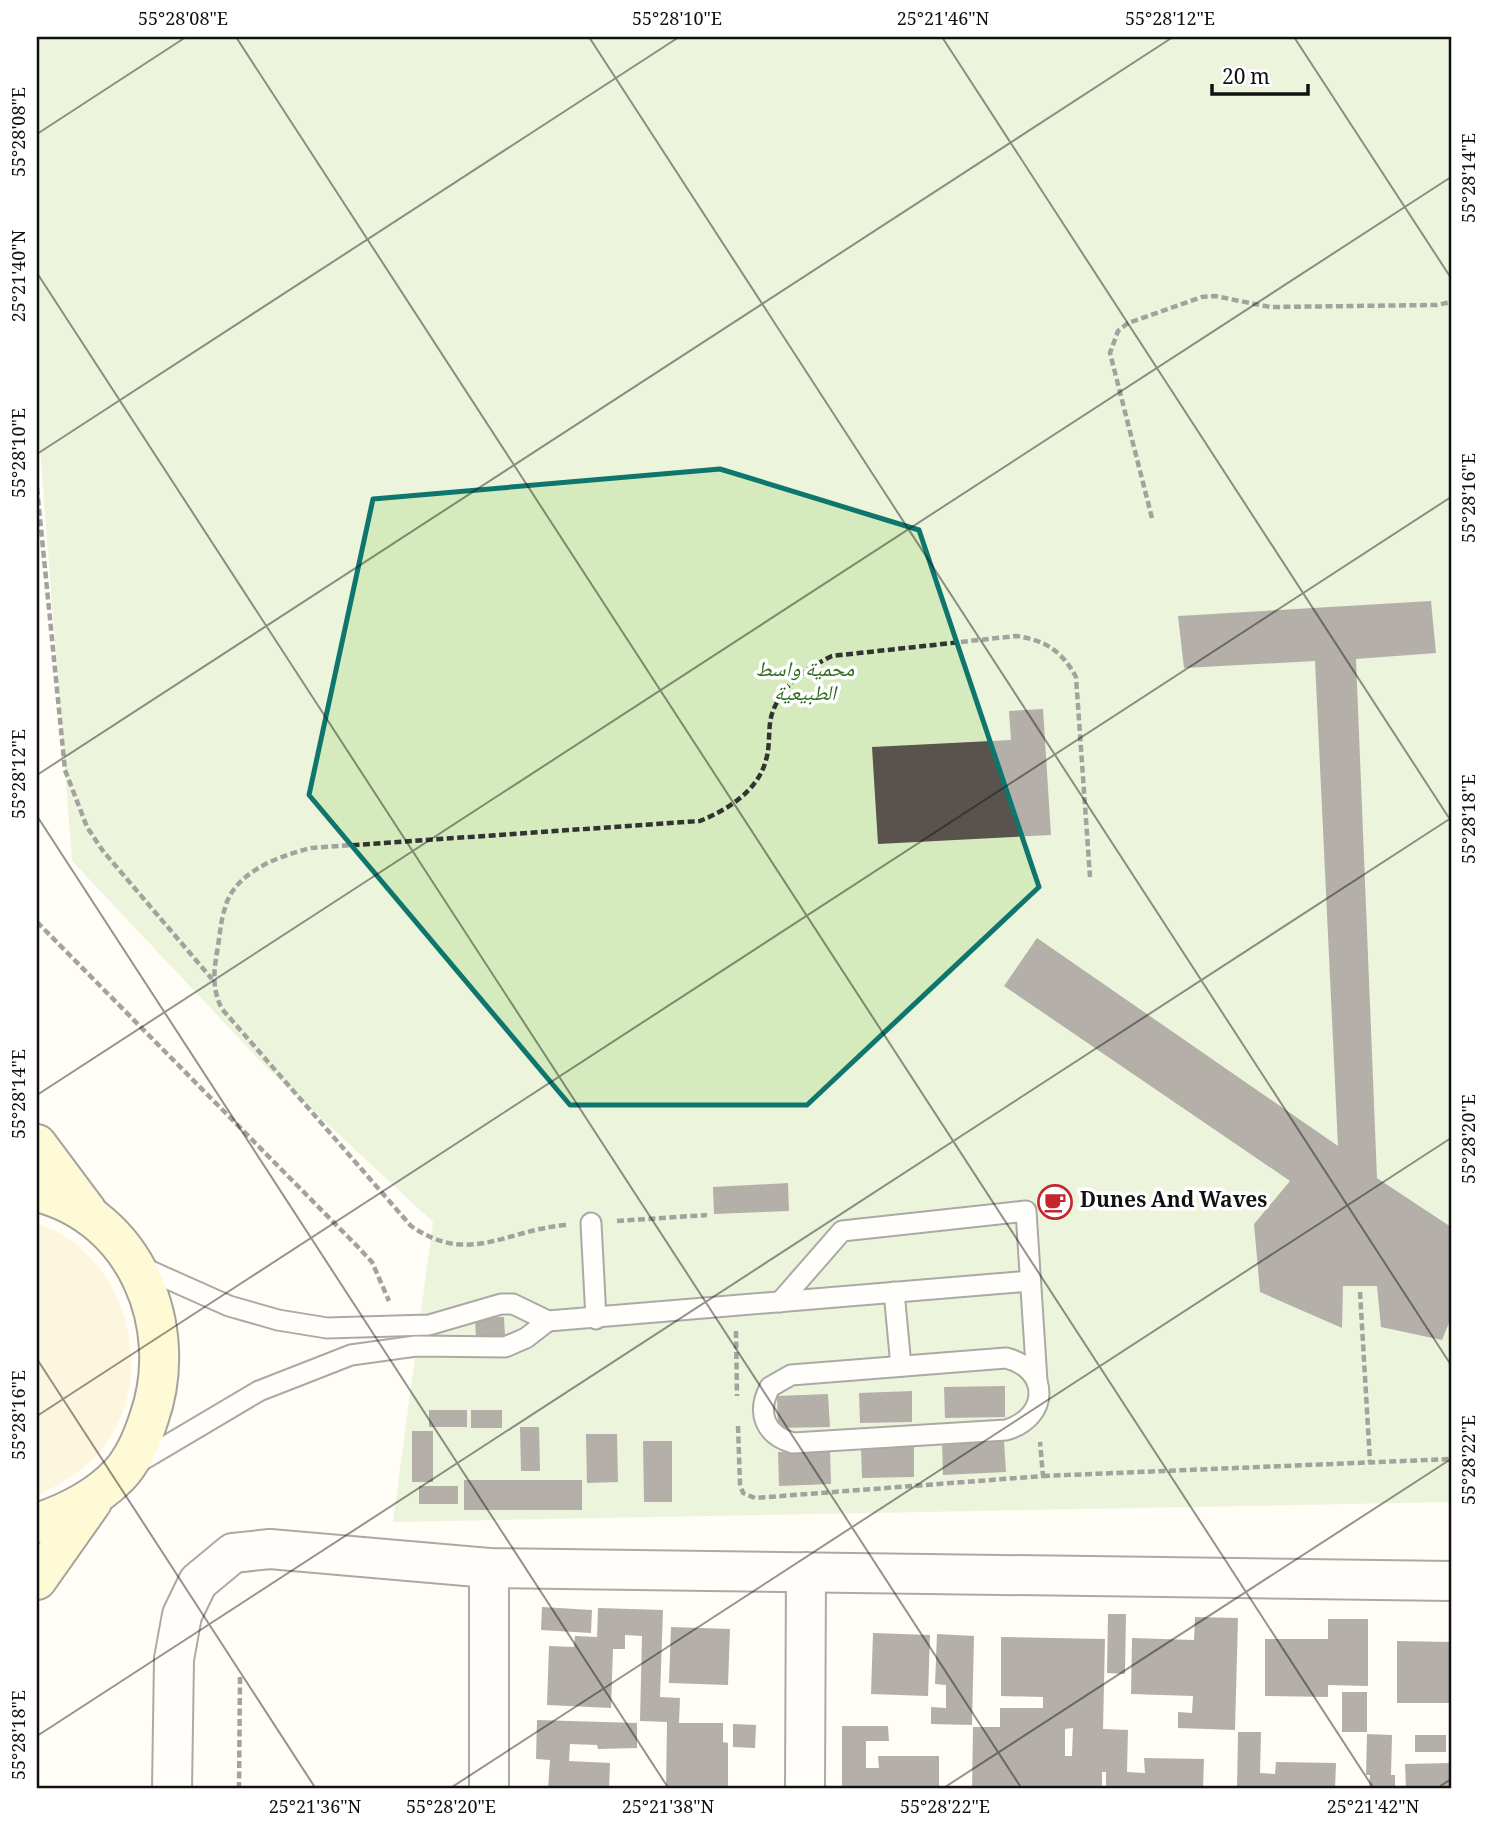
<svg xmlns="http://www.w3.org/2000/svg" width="1488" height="1826" font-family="Georgia,'Noto Naskh Arabic',serif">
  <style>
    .green { fill: #d5ebbd }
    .sand { fill: #fbeec1 }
    .building { fill: #5a524d; fill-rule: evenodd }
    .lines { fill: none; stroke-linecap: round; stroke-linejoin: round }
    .lane-casing { stroke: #444; stroke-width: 23 }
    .street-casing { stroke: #444; stroke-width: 42 }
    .secondary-casing { stroke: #333; stroke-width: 42 }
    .path { stroke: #333; stroke-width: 4.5; stroke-dasharray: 7 3.5; stroke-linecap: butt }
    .lane { stroke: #fff; stroke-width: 19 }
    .street { stroke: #fff; stroke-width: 38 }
    .secondary { stroke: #fff6b0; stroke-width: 38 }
    .marked { fill: none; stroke: #0f766e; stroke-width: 5; stroke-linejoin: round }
    .ticks { fill: none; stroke: #111; stroke-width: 2; stroke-opacity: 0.45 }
    .labels { text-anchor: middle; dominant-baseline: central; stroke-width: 7; stroke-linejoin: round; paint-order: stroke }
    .park-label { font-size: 21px; font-style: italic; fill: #2f6b1f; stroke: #fff }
    .poi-label { font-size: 21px; font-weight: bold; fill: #111; stroke: #fff; text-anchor: start }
    .neatline { fill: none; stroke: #111; stroke-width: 2.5 }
    .ticks-label { font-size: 18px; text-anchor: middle; fill: #111 }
  </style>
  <rect width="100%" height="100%" fill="#fffdf5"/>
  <polygon class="green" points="37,37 1451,37 1451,1502 393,1522 433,1222 266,1067 72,861 37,411"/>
  <path class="sand" d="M 37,1223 C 124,1252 160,1371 105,1445 C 87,1469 63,1483 37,1496 Z"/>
  <g class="building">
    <polygon points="1431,601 1436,653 1356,659 1377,1178 1451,1227 1451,1318 1442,1340 1381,1327 1377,1286 1343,1286 1342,1328 1260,1292 1254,1224 1290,1181 1004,986 1037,938 1338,1146 1315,661 1184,668 1178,616"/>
    <polygon points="1043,709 1051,835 878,844 872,747 1011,740 1009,711"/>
    <polygon points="788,1183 789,1211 714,1214 713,1187"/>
    <polygon points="504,1317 505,1337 476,1339 475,1318"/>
    <polygon points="1005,1386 1005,1417 945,1418 944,1387"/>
    <polygon points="912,1391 912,1422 860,1423 859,1393"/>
    <polygon points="828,1394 830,1427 778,1428 777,1396"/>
    <rect x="429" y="1410" width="38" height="17"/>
    <rect x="471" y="1410" width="31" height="18"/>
    <polygon points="520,1427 539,1427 540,1471 521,1471"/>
    <rect x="412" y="1431" width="21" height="51"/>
    <polygon points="586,1434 617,1434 618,1482 587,1483"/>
    <polygon points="643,1441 672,1441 672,1502 644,1502"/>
    <polygon points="1004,1441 1006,1472 943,1475 942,1444"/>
    <polygon points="914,1446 914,1477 862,1478 861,1447"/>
    <polygon points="830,1451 831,1484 779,1486 778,1452"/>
    <rect x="464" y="1480" width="118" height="30"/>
    <rect x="419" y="1486" width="39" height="18"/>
    <polygon points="542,1607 592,1610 591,1633 541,1630"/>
    <polygon points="598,1608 663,1610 660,1697 680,1698 679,1723 723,1723 723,1742 728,1743 728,1789 666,1789 667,1722 640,1721 642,1636 625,1635 625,1649 613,1649 611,1708 547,1705 549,1646 574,1647 575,1636 597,1637"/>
    <polygon points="1108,1614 1126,1614 1125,1674 1107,1673"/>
    <polygon points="1195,1617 1238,1618 1235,1730 1178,1728 1178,1712 1192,1713 1193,1696 1131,1694 1132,1638 1194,1640"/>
    <polygon points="1328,1619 1368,1619 1368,1686 1328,1685 1328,1697 1265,1696 1265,1639 1328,1639"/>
    <polygon points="671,1627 730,1629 728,1685 669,1683"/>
    <polygon points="873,1633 930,1635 928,1696 871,1694"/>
    <polygon points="937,1634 974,1636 972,1725 931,1724 931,1707 946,1708 946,1685 935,1684"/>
    <path d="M 1001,1637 L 1105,1639 L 1103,1729 L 1128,1730 L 1127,1772 L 1145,1773 L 1144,1758 L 1204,1759 L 1203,1789 L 1106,1789 L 1106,1772 L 1102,1772 L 1102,1789 L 972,1789 L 973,1727 L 1000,1727 L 1000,1708 L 1043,1708 L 1043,1697 L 1001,1696 ZM 1073,1728 L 1072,1756 L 1065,1756 L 1065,1729 Z"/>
    <polygon points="1397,1641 1451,1642 1451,1703 1397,1703"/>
    <rect x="1342" y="1692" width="25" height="40"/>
    <polygon points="537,1720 637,1723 637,1748 598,1749 597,1745 570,1744 569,1761 610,1763 609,1789 548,1789 550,1760 536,1759"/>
    <polygon points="733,1724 756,1725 755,1748 733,1747"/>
    <polygon points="842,1726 888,1726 889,1741 866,1741 866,1768 879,1768 878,1756 939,1756 939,1789 842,1789"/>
    <polygon points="1238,1732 1261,1732 1260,1773 1275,1774 1276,1762 1336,1763 1335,1789 1237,1789"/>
    <polygon points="1367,1734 1392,1735 1391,1775 1395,1775 1395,1789 1369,1789 1370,1775 1366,1775"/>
    <rect x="1415" y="1735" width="31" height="17"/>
    <polygon points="1451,1763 1451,1789 1406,1789 1405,1764"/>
  </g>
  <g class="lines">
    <g class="lane-casing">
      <g id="lane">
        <polyline points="591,1223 596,1319"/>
        <polyline points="137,1265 229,1306 278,1320 327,1328 429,1325 501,1304 513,1304 548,1321 1030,1281"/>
        <polyline points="894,1292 901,1366"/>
        <polyline points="780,1302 842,1231 1026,1211 1037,1381"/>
        <path d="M 1006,1358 C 1050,1369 1050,1417 1006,1430 L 793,1443 C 765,1435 756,1413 770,1387 L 791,1375 Z"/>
        <polyline points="134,1465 259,1391 351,1355 416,1346 505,1347 526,1338 548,1321"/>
      </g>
    </g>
    <g class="street-casing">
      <g id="street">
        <polyline points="172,1789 174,1659 182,1615 198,1582 233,1553 270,1549 489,1568 1451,1581"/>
        <polyline points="489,1789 489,1568"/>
        <polyline points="805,1789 806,1572"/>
      </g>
    </g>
    <g class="secondary-casing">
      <g id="secondary">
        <polyline points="37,1144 87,1211"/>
        <path d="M 37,1192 C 136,1216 181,1327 149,1418 C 143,1437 133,1460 119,1475 C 97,1498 67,1513 37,1523"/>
        <polyline points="37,1580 92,1502"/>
      </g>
    </g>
    <g class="path">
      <polyline points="37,488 65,770 87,827 103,851 212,979"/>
      <polyline points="1152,518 1110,353 1118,331 1128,323 1202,297 1215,296 1270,307 1437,305 1451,302"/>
      <polyline points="37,922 357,1246 372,1262 389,1301"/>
      <polyline points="617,1221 707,1215"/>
      <path d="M 566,1225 C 505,1230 469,1266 411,1226 L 222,1009 C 211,987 214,970 218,946 C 220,933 221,920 225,908 C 234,872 279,856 311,848 L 700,821 C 727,810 758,791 766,760 C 771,744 767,726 773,711 C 783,684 807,668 832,656 L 1016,636 C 1045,640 1062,651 1076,677 L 1090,877"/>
      <polyline points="1360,1292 1370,1462"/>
      <polyline points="736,1331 737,1396"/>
      <polyline points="738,1426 740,1484 743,1493 755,1498 1043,1476 1040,1442"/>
      <polyline points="1043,1476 1451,1459"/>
      <polyline points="239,1789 240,1677"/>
    </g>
    <use href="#lane" class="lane"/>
    <use href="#street" class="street"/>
    <use href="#secondary" class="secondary"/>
  </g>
  <path d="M0 0H1488V1826H0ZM 720,469 L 919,530 L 1039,887 L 807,1105 L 570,1105 L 309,795 L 373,499 Z" fill="#fffdf5" fill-opacity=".55" fill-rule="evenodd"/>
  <path class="marked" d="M 720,469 L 919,530 L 1039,887 L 807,1105 L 570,1105 L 309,795 L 373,499 Z"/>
  <path class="ticks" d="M 236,37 L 1374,1789M 589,37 L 1451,1365M 942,37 L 1451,821M 1294,37 L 1451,278M 37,134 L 186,37M 37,273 L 1022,1789M 37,454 L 679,37M 37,775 L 1173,37M 37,816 L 669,1789M 37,1095 L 1451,177M 37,1359 L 316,1789M 37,1416 L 1451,497M 37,1736 L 1451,818M 449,1789 L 1451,1138M 942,1789 L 1451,1459M 1436,1789 L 1451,1779"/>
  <defs>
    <g id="cafe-ring" transform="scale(1.75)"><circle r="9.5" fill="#fff" stroke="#c4262e" stroke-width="1.5"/><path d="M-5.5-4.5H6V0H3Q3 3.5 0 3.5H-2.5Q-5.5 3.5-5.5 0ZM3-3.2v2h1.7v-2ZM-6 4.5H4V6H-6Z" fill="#c4262e"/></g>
  </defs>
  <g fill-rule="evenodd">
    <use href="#cafe-ring" x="1055" y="1202"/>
  </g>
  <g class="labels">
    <g class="park-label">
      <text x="805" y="671">محمية واسط<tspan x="805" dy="24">الطبيعية</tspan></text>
    </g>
    <g class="poi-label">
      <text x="1080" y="1202">Dunes And Waves</text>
    </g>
  </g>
  <rect width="1488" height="1826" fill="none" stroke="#ffffff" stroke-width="77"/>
  <path d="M1212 84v10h96v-10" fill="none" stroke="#111111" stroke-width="3.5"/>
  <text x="1222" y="84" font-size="21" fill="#111111" stroke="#ffffff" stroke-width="5" paint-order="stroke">20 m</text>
  <rect x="38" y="38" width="1412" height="1749" class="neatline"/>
  <g class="ticks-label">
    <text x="183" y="25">55°28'08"E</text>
    <text x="677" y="25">55°28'10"E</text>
    <text x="943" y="25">25°21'46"N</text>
    <text x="1170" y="25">55°28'12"E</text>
    <text transform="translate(19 132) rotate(-90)" y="6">55°28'08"E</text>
    <text transform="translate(1469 178) rotate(-90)" y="6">55°28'14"E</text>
    <text transform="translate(19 276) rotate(-90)" y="6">25°21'40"N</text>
    <text transform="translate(19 453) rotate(-90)" y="6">55°28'10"E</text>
    <text transform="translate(1469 498) rotate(-90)" y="6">55°28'16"E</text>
    <text transform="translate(19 774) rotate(-90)" y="6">55°28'12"E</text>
    <text transform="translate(1469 819) rotate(-90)" y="6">55°28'18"E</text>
    <text transform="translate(19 1094) rotate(-90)" y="6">55°28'14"E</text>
    <text transform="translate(1469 1139) rotate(-90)" y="6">55°28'20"E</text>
    <text transform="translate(19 1415) rotate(-90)" y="6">55°28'16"E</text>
    <text transform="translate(1469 1460) rotate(-90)" y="6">55°28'22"E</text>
    <text transform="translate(19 1735) rotate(-90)" y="6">55°28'18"E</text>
    <text x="315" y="1813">25°21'36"N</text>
    <text x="451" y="1813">55°28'20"E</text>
    <text x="668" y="1813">25°21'38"N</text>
    <text x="945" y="1813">55°28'22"E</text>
    <text x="1373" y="1813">25°21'42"N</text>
  </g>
</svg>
